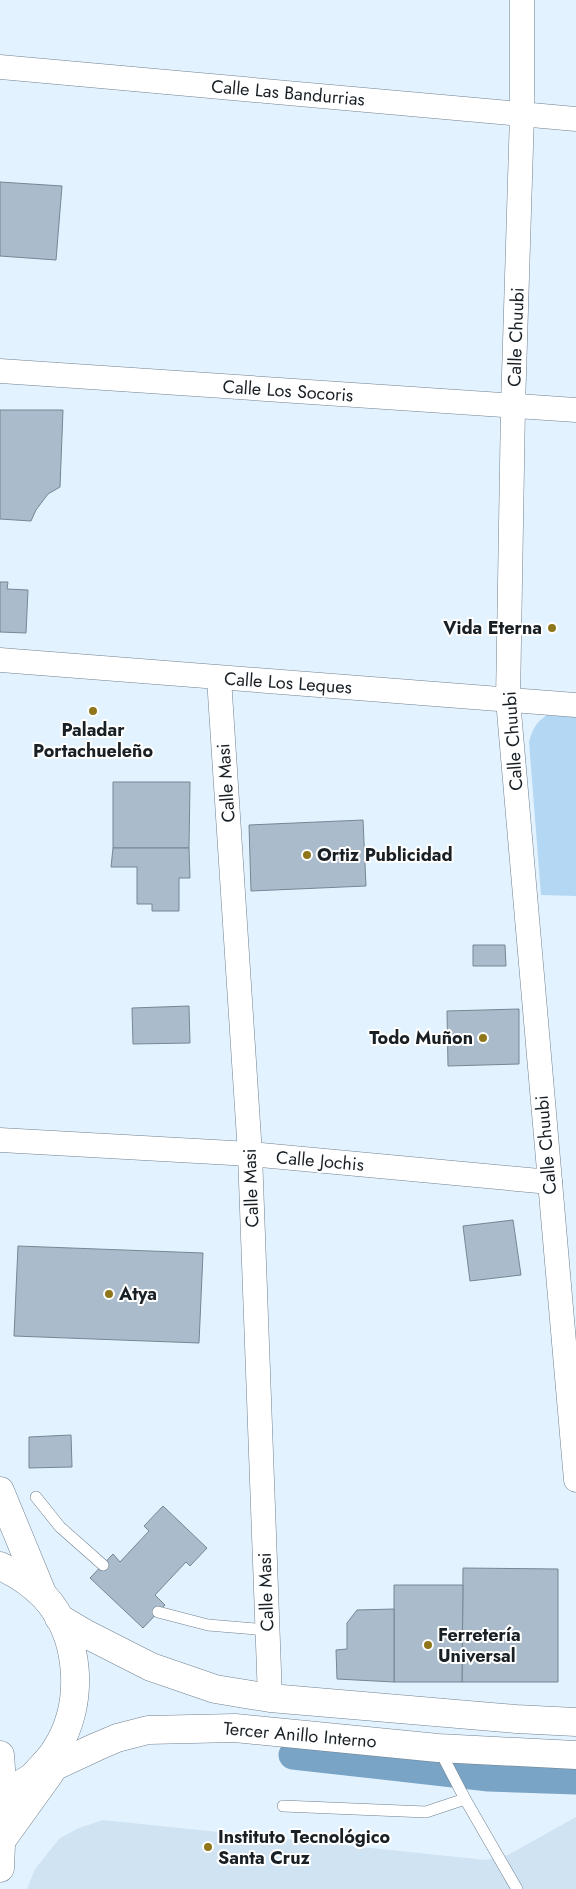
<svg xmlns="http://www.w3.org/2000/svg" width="576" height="1889" font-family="Jost,sans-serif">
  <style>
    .built { fill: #cfe3f3 }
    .green { fill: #b4d8f4 }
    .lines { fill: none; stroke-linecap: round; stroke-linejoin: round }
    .canal { stroke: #79a4c5; stroke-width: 29 }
    .building { fill: #aabccb; stroke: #758694 }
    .lane-casing { stroke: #70818f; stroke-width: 12 }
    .street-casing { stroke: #70818f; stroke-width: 25 }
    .secondary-casing { stroke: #70818f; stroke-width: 29 }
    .lane { stroke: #fff; stroke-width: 11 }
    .street { stroke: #fff; stroke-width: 24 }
    .secondary { stroke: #fff; stroke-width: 28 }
    .poi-dot { fill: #8f761b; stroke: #fff; stroke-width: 2 }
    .labels { text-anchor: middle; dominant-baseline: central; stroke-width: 4; stroke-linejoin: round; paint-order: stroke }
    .street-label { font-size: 18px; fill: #192025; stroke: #fff }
    .poi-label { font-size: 18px; font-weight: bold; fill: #192025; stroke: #fff; text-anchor: start }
  </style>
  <rect width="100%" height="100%" fill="#e3f2ff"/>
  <polygon class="built" points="576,1817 576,1889 27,1889 35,1869 60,1838 79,1828 103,1820 486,1860 508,1855"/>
  <path class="green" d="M 547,715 L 576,717 L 576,896 L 541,895 L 529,742 C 532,730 536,722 547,715 Z"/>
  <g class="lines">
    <polyline class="canal" points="293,1755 489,1777 576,1780"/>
  </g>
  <g class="building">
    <polygon points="0,182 62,186 56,260 0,256"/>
    <polygon points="0,410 63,410 60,487 48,494 36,510 31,521 0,519"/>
    <polygon points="0,582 8,582 7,589 28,590 26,633 0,632"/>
    <polygon points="113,782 190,782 189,848 113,848"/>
    <polygon points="363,820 366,886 251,891 249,825"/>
    <polygon points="113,848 189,848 190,878 179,878 179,911 152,911 152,904 137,904 137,867 111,867"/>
    <polygon points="473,945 505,945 506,966 473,966"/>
    <polygon points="189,1006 190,1043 133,1044 132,1008"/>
    <polygon points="519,1009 519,1064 448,1066 447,1011"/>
    <polygon points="513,1220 521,1275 470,1281 463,1226"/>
    <polygon points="18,1246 203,1253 199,1343 14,1336"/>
    <polygon points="71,1435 72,1467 29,1468 29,1437"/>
    <polygon points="163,1506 207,1548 190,1566 186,1562 155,1595 165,1605 143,1628 90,1578 113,1554 120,1562 149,1531 144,1526"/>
    <polygon points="463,1568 558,1569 558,1682 462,1682"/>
    <polygon points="394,1585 463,1585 462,1682 394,1682"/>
    <polygon points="394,1609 394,1682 337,1679 336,1650 347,1649 347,1623 357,1610"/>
  </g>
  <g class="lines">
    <g class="lane-casing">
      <g id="lane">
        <polyline points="36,1497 60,1527 103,1565"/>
        <polyline points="158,1612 208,1625 267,1630"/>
        <polyline points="439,1749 465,1799 517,1889"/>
        <polyline points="283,1806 426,1812 465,1799"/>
      </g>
    </g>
    <g class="street-casing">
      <g id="street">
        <polyline points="522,0 522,114 513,407 508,700 576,1480"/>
        <polyline points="0,67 576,119"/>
        <polyline points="0,371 576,410"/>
        <polyline points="0,660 576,705"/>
        <polyline points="219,678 250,1154 270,1698"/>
        <polyline points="0,1140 250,1154 550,1182"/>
      </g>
    </g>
    <g class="secondary-casing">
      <g id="secondary">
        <polyline points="0,1491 42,1593"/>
        <path d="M 0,1566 C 16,1573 31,1583 44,1596 C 81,1636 85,1704 56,1749 C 51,1758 43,1765 36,1773"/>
        <polyline points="59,1618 86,1634 151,1667 215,1689 270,1698 516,1719 576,1722"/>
        <polyline points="0,1755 3,1797 0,1868"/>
        <polyline points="0,1797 34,1776 96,1747 117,1738 148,1730 235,1728 438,1748 576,1755"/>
        <polyline points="1,1841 50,1773"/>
      </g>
    </g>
    <use href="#lane" class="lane"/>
    <use href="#street" class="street"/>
    <use href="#secondary" class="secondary"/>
  </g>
  <g class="poi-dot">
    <circle cx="552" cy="628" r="5"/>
    <circle cx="93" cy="711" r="5"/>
    <circle cx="307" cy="855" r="5"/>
    <circle cx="483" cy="1038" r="5"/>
    <circle cx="109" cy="1294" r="5"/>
    <circle cx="428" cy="1645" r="5"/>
    <circle cx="208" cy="1847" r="5"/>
  </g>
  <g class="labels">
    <g class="street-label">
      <text transform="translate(288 93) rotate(5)">Calle Las Bandurrias</text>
      <text transform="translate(516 337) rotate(-88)">Calle Chuubi</text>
      <text transform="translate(288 391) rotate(4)">Calle Los Socoris</text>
      <text transform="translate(288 683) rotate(4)">Calle Los Leques</text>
      <text transform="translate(513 741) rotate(-94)">Calle Chuubi</text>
      <text transform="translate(226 783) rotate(-94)">Calle Masi</text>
      <text transform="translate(546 1145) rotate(-95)">Calle Chuubi</text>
      <text transform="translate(320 1161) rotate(5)">Calle Jochis</text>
      <text transform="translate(251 1188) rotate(-92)">Calle Masi</text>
      <text transform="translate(266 1592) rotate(-92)">Calle Masi</text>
      <text transform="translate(300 1735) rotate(5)">Tercer Anillo Interno</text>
    </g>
    <g class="poi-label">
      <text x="542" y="628" text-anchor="end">Vida Eterna</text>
      <text x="93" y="730" text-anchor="middle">Paladar<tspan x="93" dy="21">Portachueleño</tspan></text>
      <text x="317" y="855">Ortiz Publicidad</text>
      <text x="473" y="1038" text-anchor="end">Todo Muñon</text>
      <text x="119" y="1294">Atya</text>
      <text x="438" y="1635">Ferretería<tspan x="438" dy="21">Universal</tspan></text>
      <text x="218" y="1837">Instituto Tecnológico<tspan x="218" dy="21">Santa Cruz</tspan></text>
    </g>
  </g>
</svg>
